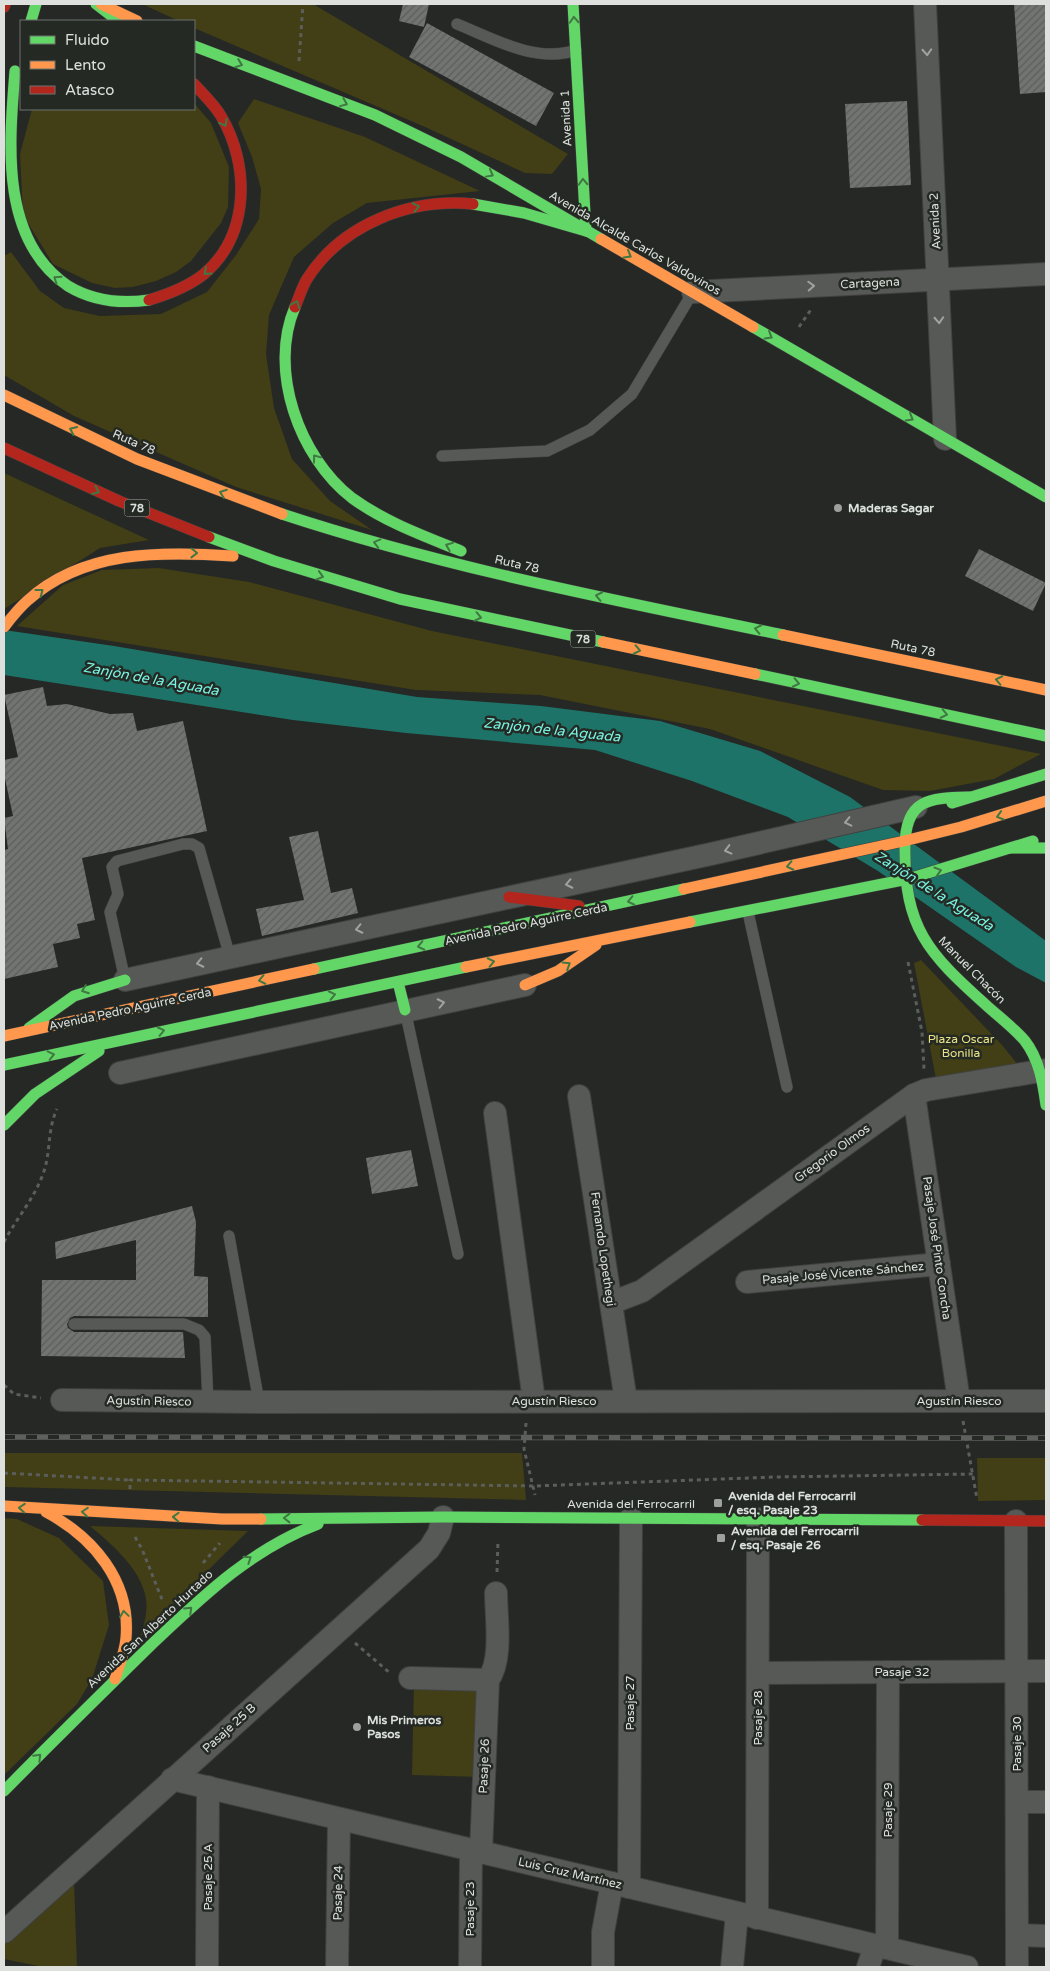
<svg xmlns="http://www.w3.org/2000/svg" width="1050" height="1971" font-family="'Varela Round',sans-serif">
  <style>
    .green { fill: #423e15 }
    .water { fill: #1e7368 }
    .building { fill: url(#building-hatch) }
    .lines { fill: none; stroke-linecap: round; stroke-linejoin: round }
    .lane-casing { stroke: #404240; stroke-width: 12 }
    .street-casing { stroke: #404240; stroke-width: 24 }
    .fast-casing { stroke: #404240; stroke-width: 12 }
    .slow-casing { stroke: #404240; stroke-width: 12 }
    .jam-casing { stroke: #404240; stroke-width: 12 }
    .path { stroke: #5b5e5b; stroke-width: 3; stroke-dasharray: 4 4; stroke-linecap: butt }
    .lane { stroke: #575956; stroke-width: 11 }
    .street { stroke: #575956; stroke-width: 22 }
    .fast { stroke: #63d668; stroke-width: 11 }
    .slow { stroke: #ff974d; stroke-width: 11 }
    .jam { stroke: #b3261e; stroke-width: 11 }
    .rail-casing { stroke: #5e605e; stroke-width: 5.5 }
    .rail { stroke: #242924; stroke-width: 4; stroke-dasharray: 11; stroke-linecap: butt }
    .oneway { stroke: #407743 }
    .oneway2 { stroke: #a1a3a0 }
    .poi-dot { fill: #9da09d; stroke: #242924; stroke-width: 2 }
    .labels { text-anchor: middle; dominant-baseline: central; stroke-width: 5; stroke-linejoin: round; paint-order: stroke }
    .shield { fill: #242924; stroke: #a6a9a6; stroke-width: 1 }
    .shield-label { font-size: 11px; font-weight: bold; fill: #dde0dd }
    .street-label { font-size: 12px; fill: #dde0dd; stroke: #242924 }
    .poi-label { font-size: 12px; font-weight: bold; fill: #dde0dd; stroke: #242924; text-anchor: start }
    .park-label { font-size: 12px; fill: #eae285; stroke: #242924 }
    .water-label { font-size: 14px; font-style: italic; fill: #78f5e3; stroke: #242924 }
  </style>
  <defs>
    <pattern id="building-hatch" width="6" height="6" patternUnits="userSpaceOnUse" patternTransform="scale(1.25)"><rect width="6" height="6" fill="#717471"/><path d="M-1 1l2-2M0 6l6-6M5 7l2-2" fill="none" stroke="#5c5e5c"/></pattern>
  </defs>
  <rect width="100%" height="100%" fill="#252825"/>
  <g class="green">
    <polygon points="142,4 313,4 568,154 552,174 525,173 425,127 194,28 194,21 179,21"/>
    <polygon points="254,99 365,137 480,191 367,203 333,223 294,257 269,315 266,354 274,408 292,459 330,501 372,530 236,487 74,416 4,375 4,256 11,252 40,291 64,308 100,316 161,314 207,292 236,255 259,219 261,189 252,157 238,123"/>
    <polygon points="194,103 211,123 229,167 228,207 221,223 191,261 176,272 156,281 133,287 115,288 92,283 53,264 23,215 20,154 32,109 194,109"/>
    <polygon points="4,473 149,540 100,548 4,609"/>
    <polygon points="159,568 249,582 432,631 1041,754 994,779 930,791 883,790 710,729 540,695 416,690 17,626 63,585 102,570"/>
    <polygon points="921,960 1002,1045 1023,1071 936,1079 914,963"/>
    <polygon points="4,1453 522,1453 526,1500 4,1487"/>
    <polygon points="977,1458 1046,1458 1046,1500 978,1501"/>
    <polygon points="4,1518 17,1519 59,1538 103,1581 109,1625 92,1679 77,1704 4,1775"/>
    <path d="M 90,1526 L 248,1531 L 140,1637 C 142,1630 145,1622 146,1614 C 152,1578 114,1546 90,1526 Z"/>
    <polygon points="414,1682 482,1683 480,1777 412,1775"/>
    <polygon points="74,1880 77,1967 43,1967 4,1959 4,1942"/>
  </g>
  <polygon class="water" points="4,630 114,646 417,697 541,706 660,721 760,751 850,797 1046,941 1046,983 1016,967 878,871 788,817 692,781 595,750 406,733 293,720 4,675"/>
  <g class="building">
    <polygon points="403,4 429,4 424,27 399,21"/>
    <polygon points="1014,4 1046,4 1046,92 1020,94"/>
    <polygon points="427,23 554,93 536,126 409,57"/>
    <polygon points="907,101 911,185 850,188 845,104"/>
    <polygon points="979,549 1046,583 1033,611 965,576"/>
    <polygon points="43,687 47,706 67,704 110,714 133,713 137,731 183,721 207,831 82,858 95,920 77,924 80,938 53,944 58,967 4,979 4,850 8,849 4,818 13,816 4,774 4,760 18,757 4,695"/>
    <polygon points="318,831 331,893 352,888 358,913 262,936 256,909 304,900 289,837"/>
    <polygon points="411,1150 418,1186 372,1194 366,1158"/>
    <polygon points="192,1206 196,1222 194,1276 208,1277 208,1317 74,1316 70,1318 67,1324 68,1328 74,1332 183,1332 185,1358 41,1356 42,1280 136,1280 136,1240 56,1259 55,1242"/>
  </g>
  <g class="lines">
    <g class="lane-casing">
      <g id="lane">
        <path d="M 457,24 C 494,39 536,64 576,50"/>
        <polyline points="442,456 547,451 590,430 632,394 693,292"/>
        <polyline points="748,912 787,1087"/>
        <polyline points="125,980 110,912 118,894 112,867 117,861 183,844 192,844 199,848 230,957"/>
        <polyline points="405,1010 458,1254"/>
        <polyline points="229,1236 259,1402"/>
        <polyline points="74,1324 184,1324 199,1330 205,1337 208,1402"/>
      </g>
    </g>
    <g class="street-casing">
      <g id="street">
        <polyline points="925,4 945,439"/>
        <polyline points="693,292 1046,274"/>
        <polyline points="125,980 711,854 916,807"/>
        <polyline points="120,1073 525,985"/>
        <polyline points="914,1095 959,1401"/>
        <polyline points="579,1096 626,1401"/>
        <polyline points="495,1113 534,1401"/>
        <polyline points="747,1282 939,1264"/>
        <polyline points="611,1303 642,1291 914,1095 926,1090 1046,1070"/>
        <polyline points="62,1400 259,1402 1046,1401"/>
        <polyline points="1016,1521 1017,1967"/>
        <polyline points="758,1673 1046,1671"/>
        <polyline points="410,1678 488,1680"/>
        <polyline points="172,1779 967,1967"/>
        <polyline points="1017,1802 1046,1802"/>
        <path d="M 481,1852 L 488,1680 C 503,1660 496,1618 496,1593"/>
        <polyline points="629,1887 631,1518"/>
        <polyline points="757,1918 758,1519"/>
        <polyline points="4,1932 429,1549 439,1533 443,1517"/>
        <polyline points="1017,1935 1046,1936"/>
        <polyline points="887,1948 888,1672"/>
        <polyline points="207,1967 208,1787"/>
        <polyline points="337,1967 339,1819"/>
        <polyline points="470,1967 471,1850"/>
        <polyline points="603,1967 603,1932 612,1883"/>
        <polyline points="732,1967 737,1913"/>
        <polyline points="868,1967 875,1946"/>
      </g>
    </g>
    <g class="fast-casing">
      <g id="fast">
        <polyline points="96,4 118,21"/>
        <polyline points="573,4 586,231"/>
        <polyline points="31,21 36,4"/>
        <polyline points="194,46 375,115 461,157 601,239"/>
        <path d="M 15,71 C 9,145 0,240 68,286 C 93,301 121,304 149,300"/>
        <polyline points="473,204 524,213 586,231"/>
        <path d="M 295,307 C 268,370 299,457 352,498 C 385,522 424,536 461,551"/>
        <polyline points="753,327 1046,497"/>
        <path d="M 282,514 C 446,568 615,600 783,635"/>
        <polyline points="209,537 274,561 400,599 603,642"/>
        <polyline points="755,674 1046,736"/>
        <path d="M 970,797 C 930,798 905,798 905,847 C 904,928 928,953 986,1005 C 998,1016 1014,1028 1025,1041 C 1039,1059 1043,1083 1046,1105"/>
        <polyline points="952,803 1046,774"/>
        <polyline points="1011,848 1046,848"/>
        <polyline points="690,922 908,879 1033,841"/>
        <polyline points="314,969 684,889"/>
        <polyline points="398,982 405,1010"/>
        <polyline points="29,1028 74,996 125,980"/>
        <polyline points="4,1065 466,967"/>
        <polyline points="4,1125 35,1094 99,1051"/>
        <polyline points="261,1519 443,1517 922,1520"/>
        <path d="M 4,1791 C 52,1742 101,1694 150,1646 C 202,1597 251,1549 318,1524"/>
      </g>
    </g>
    <g class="slow-casing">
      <g id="slow">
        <polyline points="101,4 137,21"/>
        <polyline points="601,239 753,327"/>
        <polyline points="4,395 137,459 282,514"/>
        <path d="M 4,627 C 11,618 18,609 27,601 C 83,550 161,551 233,556"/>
        <polyline points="783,635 1046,690"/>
        <polyline points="603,642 755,674"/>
        <polyline points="684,889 904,841 961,827 1046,801"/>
        <polyline points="466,967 690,922"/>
        <polyline points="525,985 558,971 596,945"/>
        <polyline points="4,1036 314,969"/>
        <polyline points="4,1506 222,1519 261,1519"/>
        <path d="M 46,1512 C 93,1537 131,1581 126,1638 C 125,1652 119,1666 115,1679"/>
      </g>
    </g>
    <g class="jam-casing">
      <g id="jam">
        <polyline points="4,7 5,4"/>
        <path d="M 149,300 C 169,294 188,287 204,274 C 250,235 250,165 221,116 C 214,104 203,94 194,84"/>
        <path d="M 295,307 C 299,298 302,287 307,279 C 342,224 410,198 473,204"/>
        <polyline points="4,448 119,501 209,537"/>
        <polyline points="509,897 579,906"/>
        <polyline points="922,1520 1046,1521"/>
      </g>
    </g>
    <g class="path">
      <polyline points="299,61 303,4"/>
      <polyline points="799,327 812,308"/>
      <polyline points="908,962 922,1032 924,1069"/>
      <path d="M 4,1242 C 16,1219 34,1199 43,1174 C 51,1153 47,1130 57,1109"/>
      <polyline points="4,1385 14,1394 41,1398"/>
      <polyline points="963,1421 977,1499"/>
      <polyline points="526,1423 524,1449 535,1495"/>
      <polyline points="4,1473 130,1480"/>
      <polyline points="130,1489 130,1480 534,1486 776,1477 973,1474"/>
      <polyline points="135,1537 142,1549 163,1602"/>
      <polyline points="203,1563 220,1543"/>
      <polyline points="497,1572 498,1541"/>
      <polyline points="355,1643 390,1673"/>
    </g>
    <use href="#lane" class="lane"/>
    <use href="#street" class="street"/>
    <use href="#fast" class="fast"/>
    <use href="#slow" class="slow"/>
    <use href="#jam" class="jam"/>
    <g class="rail-casing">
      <polyline id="rail" points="4,1437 1046,1438"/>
    </g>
    <use href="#rail" class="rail"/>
  </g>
  <defs><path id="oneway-chevron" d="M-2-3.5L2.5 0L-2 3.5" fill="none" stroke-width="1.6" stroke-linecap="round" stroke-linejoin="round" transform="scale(1.25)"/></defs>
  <g class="oneway">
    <use href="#oneway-chevron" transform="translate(574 20) rotate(-93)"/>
    <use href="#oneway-chevron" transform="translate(239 64) rotate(21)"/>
    <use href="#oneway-chevron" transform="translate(344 103) rotate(22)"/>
    <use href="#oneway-chevron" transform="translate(224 123) rotate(62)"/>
    <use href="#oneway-chevron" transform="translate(490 174) rotate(29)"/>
    <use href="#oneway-chevron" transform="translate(583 182) rotate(-93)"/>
    <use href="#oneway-chevron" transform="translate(416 207) rotate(-12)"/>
    <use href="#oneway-chevron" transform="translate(628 255) rotate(30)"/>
    <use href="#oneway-chevron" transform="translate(207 272) rotate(138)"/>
    <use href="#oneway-chevron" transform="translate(57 279) rotate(-145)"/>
    <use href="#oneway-chevron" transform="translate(296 304) rotate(-68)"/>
    <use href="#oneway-chevron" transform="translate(769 336) rotate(30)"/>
    <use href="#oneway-chevron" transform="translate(910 418) rotate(30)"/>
    <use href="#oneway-chevron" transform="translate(73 430) rotate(-155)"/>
    <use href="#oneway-chevron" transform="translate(316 458) rotate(-127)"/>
    <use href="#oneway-chevron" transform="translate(96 491) rotate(24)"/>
    <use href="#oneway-chevron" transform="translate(223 493) rotate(-160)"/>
    <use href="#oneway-chevron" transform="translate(377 543) rotate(-165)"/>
    <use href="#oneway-chevron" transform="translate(449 546) rotate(-158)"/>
    <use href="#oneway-chevron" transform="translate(194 553) rotate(1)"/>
    <use href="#oneway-chevron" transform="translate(320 576) rotate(17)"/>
    <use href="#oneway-chevron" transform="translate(40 592) rotate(-37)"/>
    <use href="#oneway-chevron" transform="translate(599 596) rotate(-168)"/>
    <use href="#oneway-chevron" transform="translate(478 617) rotate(12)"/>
    <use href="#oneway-chevron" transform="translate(758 629) rotate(-168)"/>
    <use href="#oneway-chevron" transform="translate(637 650) rotate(12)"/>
    <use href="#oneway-chevron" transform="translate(999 680) rotate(-168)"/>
    <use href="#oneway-chevron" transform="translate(796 683) rotate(12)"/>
    <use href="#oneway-chevron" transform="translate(944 714) rotate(12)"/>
    <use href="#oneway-chevron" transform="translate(1000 816) rotate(163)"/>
    <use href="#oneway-chevron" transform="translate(790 866) rotate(168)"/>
    <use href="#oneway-chevron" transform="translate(938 871) rotate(-16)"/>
    <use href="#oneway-chevron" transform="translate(631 901) rotate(168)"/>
    <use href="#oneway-chevron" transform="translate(421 946) rotate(168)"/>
    <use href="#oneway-chevron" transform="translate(491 962) rotate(-12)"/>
    <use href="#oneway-chevron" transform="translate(567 965) rotate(-32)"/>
    <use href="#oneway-chevron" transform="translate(262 980) rotate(168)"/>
    <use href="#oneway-chevron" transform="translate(85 990) rotate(160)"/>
    <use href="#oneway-chevron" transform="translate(332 995) rotate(-12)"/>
    <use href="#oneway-chevron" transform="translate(161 1031) rotate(-12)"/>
    <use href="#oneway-chevron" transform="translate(51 1055) rotate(-13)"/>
    <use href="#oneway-chevron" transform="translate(22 1508) rotate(-176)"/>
    <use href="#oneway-chevron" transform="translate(85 1512) rotate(-176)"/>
    <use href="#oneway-chevron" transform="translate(176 1517) rotate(-178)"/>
    <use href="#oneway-chevron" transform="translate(287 1518) rotate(180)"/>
    <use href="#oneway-chevron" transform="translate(248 1559) rotate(-34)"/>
    <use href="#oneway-chevron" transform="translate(189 1610) rotate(-44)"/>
    <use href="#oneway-chevron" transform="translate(124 1614) rotate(-98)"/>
    <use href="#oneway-chevron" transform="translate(38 1757) rotate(-45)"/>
  </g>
  <g class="oneway2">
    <use href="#oneway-chevron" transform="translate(927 52) rotate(87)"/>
    <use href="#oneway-chevron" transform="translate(811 286) rotate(-3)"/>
    <use href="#oneway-chevron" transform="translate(939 320) rotate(87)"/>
    <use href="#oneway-chevron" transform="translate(848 822) rotate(167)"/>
    <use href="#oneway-chevron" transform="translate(728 850) rotate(166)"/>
    <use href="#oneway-chevron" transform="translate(569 884) rotate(168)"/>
    <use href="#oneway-chevron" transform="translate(359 929) rotate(168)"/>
    <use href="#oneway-chevron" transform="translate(200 963) rotate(168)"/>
    <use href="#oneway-chevron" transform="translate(441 1003) rotate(-12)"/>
  </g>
  <g class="poi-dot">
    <circle cx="838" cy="508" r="5"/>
    <rect x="713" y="1498" width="10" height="10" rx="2.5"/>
    <rect x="716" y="1533" width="10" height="10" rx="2.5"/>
    <circle cx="357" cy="1727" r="5"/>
  </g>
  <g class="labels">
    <g class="shield">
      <rect x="124.5" y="499.5" width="25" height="17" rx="4"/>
      <rect x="570.5" y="630.5" width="25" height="17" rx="4"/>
    </g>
    <g class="shield-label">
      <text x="137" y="508">78</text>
      <text x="583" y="639">78</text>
    </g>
    <g class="street-label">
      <text transform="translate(566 118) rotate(-93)">Avenida 1</text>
      <text transform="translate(935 221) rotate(-93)">Avenida 2</text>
      <text transform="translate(635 243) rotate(30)">Avenida Alcalde Carlos Valdovinos</text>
      <text transform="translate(870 283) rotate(-3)">Cartagena</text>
      <text transform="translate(134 442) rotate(24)">Ruta 78</text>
      <text transform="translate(517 564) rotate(13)">Ruta 78</text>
      <text transform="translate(913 648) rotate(12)">Ruta 78</text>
      <text transform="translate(526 924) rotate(-12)">Avenida Pedro Aguirre Cerda</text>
      <text transform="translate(972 970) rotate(45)">Manuel Chacón</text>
      <text transform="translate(130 1009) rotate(-12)">Avenida Pedro Aguirre Cerda</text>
      <text transform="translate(832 1153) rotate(-36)">Gregorio Olmos</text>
      <text transform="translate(937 1248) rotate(82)">Pasaje José Pinto Concha</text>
      <text transform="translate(603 1249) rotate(82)">Fernando Lopethegi</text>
      <text transform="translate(843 1273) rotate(-5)">Pasaje José Vicente Sánchez</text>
      <text transform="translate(149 1401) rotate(1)">Agustín Riesco</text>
      <text x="554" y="1401">Agustín Riesco</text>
      <text x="959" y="1401">Agustín Riesco</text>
      <text x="631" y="1504">Avenida del Ferrocarril</text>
      <text transform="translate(150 1629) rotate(-43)">Avenida San Alberto Hurtado</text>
      <text x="902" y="1672">Pasaje 32</text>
      <text transform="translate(630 1703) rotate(-90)">Pasaje 27</text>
      <text transform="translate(758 1718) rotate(-90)">Pasaje 28</text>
      <text transform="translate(229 1728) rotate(-42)">Pasaje 25 B</text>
      <text transform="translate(1017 1744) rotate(-90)">Pasaje 30</text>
      <text transform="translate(484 1766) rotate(-88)">Pasaje 26</text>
      <text transform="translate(888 1810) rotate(-90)">Pasaje 29</text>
      <text transform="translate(570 1873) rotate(13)">Luis Cruz Martínez</text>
      <text transform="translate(208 1877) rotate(-90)">Pasaje 25 A</text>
      <text transform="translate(338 1893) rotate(-89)">Pasaje 24</text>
      <text transform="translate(470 1909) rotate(-90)">Pasaje 23</text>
    </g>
    <g class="poi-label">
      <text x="848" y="508">Maderas Sagar</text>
      <text x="728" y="1496">Avenida del Ferrocarril<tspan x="728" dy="14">/ esq. Pasaje 23</tspan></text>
      <text x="731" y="1531">Avenida del Ferrocarril<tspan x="731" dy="14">/ esq. Pasaje 26</tspan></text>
      <text x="367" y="1720">Mis Primeros<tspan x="367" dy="14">Pasos</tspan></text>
    </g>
    <g class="park-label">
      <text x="961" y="1039">Plaza Oscar<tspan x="961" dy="14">Bonilla</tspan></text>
    </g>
    <g class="water-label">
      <text transform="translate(151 679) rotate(10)">Zanjón de la Aguada</text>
      <text transform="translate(552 730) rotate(6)">Zanjón de la Aguada</text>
      <text transform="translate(934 891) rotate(32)">Zanjón de la Aguada</text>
    </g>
  </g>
  <rect width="1050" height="1971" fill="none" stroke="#dde0dd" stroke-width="10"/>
  <rect x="20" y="20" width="175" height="90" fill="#242924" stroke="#6e726e"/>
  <rect x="30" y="36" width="25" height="8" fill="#63d668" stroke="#6e726e"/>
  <text x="65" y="45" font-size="15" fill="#dde0dd">Fluido</text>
  <rect x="30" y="61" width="25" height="8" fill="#ff974d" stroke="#6e726e"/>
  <text x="65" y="70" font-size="15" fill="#dde0dd">Lento</text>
  <rect x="30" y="86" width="25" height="8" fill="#b3261e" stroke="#6e726e"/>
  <text x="65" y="95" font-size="15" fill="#dde0dd">Atasco</text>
</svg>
